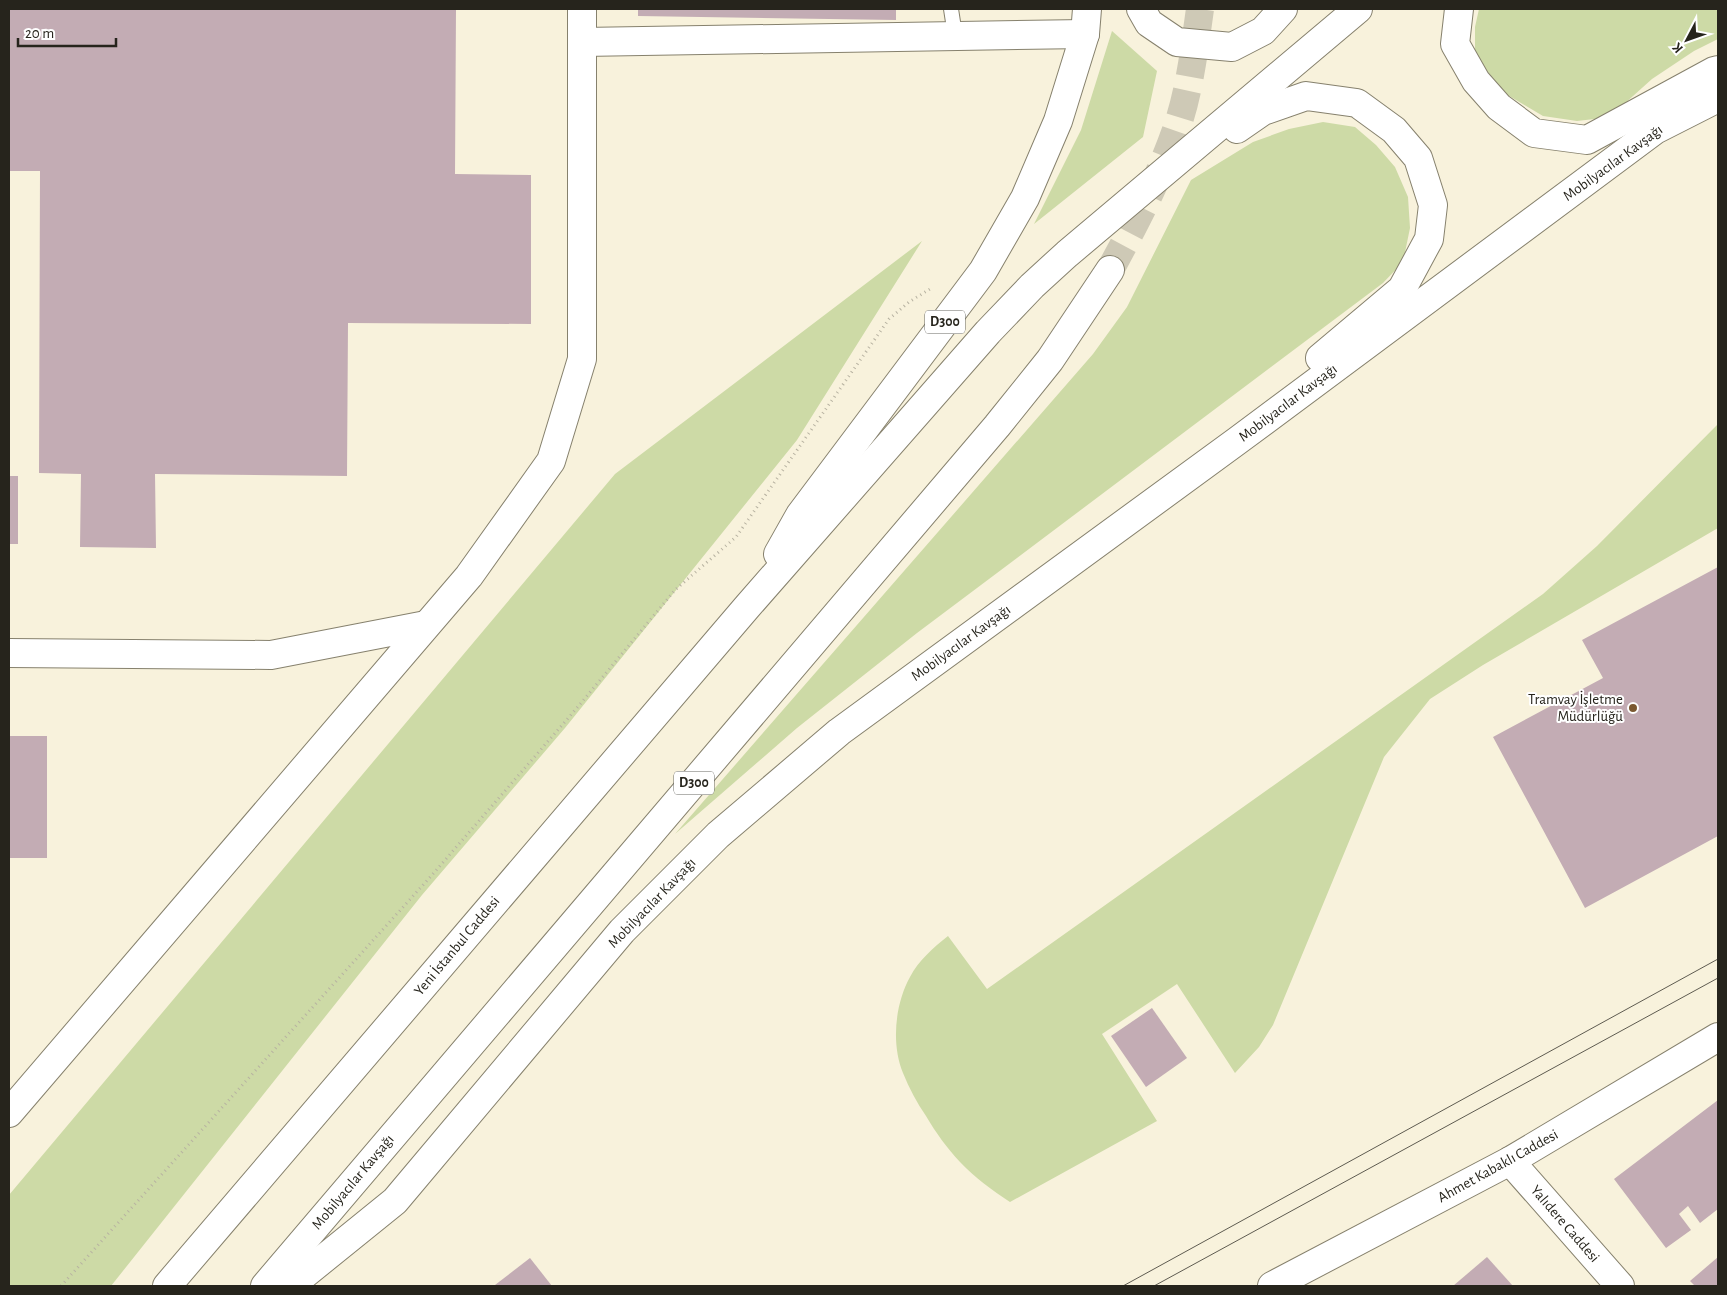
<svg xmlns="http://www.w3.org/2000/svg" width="1727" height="1295" font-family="'Alegreya Sans',sans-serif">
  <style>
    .green { fill: #cddaa6 }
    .building { fill: #c3acb4 }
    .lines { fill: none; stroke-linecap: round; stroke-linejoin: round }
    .highway-tunnel { stroke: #cec9b6; stroke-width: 28; stroke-dasharray: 28 14; stroke-linecap: butt }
    .lane-casing { stroke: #86816d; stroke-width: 16 }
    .street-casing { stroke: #86816d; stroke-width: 30 }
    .secondary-casing { stroke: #86816d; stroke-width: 30 }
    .highway-casing { stroke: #86816d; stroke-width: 30 }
    .path { stroke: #b7b2a1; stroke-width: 3; stroke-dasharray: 1 4; stroke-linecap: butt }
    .lane { stroke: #fff; stroke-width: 14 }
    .street { stroke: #fff; stroke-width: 28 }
    .secondary { stroke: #fff; stroke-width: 28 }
    .highway { stroke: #fff; stroke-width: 28 }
    .tram { stroke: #5e5b50; stroke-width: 1 }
    .poi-dot { fill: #7a5830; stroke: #fff; stroke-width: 2 }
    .labels { text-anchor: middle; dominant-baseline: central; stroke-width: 4; stroke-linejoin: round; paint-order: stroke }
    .shield { fill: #fff; stroke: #676660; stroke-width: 1 }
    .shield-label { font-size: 14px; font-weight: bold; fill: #26241c }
    .street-label { font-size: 15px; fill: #26241c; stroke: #fff }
    .poi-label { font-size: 15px; fill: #26241c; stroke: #fff; text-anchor: end }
  </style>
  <rect width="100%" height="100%" fill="#f8f2dc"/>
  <g class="green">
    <polygon points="1479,9 1718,9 1718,39 1694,51 1652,79 1623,105 1603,118 1577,121 1543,116 1506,94 1487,71 1475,50 1475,27"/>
    <polygon points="1112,31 1157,71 1143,137 1034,224 1081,130"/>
    <polygon points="1323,122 1355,127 1376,145 1395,167 1408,197 1410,228 1403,262 1383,283 917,633 797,728 675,834 1093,354 1127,307 1191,180 1253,142 1289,129"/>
    <polygon points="922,241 797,440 565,728 422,895 111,1286 9,1286 9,1195 615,474"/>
    <path d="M 1718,424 L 1718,528 L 1483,665 L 1430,699 L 1384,757 L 1273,1025 L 1259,1047 L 1235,1073 L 1177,984 L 1102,1034 L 1157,1121 L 1010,1202 C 992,1190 975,1178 960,1162 C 947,1148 936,1133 926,1116 C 917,1103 909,1088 903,1073 C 891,1044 895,1004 910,977 C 919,960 933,948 948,936 L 987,989 L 1543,594 L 1597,546 Z"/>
  </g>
  <g class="building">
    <polygon points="9,9 456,9 455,174 531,175 531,324 348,323 347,476 155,474 156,548 80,547 81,474 39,473 40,171 9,171"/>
    <polygon points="638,9 896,9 896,20 638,16"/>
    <rect x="9" y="476" width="9" height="68"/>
    <polygon points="1718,567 1718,836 1585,908 1493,737 1603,678 1582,640"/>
    <rect x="9" y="736" width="38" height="122"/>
    <polygon points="1152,1008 1187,1058 1146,1087 1111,1036"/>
    <polygon points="1718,1100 1718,1209 1700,1223 1688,1206 1679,1214 1691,1230 1666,1248 1614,1179"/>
    <polygon points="1487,1257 1513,1286 1453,1286"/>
    <polygon points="1718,1257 1718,1286 1695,1286 1690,1281"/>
    <polygon points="530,1258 552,1286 496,1286 495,1285"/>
  </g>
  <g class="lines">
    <path class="highway-tunnel" d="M 1110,270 C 1136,222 1162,173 1179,121 C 1190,87 1195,44 1200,9"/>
    <g class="lane-casing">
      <polyline id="lane" points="951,9 955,35"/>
    </g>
    <g class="street-casing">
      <g id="street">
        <polyline points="582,42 1085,34"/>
        <polyline points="9,653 271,655 426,625"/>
        <polyline points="9,1113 469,576 551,461 582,359 582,9"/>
      </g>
    </g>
    <g class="secondary-casing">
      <g id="secondary">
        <polyline points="1510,1161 1620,1286"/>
        <polyline points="1272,1286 1510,1161 1718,1037"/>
      </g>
    </g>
    <g class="highway-casing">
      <g id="highway">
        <polyline points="1141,9 1149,23 1177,42 1232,47 1263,31 1283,9"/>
        <polyline points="1459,9 1455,44 1476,81 1499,107 1534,133 1587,140 1714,71 1718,70"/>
        <polyline points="1237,129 1263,111 1306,96 1357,103 1394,130 1418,158 1433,205 1429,239 1402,289 1320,358"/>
        <polyline points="778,554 800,515 983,271 1025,198 1058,121 1085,34 1087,9"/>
        <polyline points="167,1286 747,607 988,332 1032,286 1067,254 1358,9"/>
        <polyline points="265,1286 997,426 1050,360 1110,270"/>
        <polyline points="290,1286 395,1201 622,931 718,835 839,732 1237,441 1655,130 1718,98"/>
      </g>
    </g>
    <polyline class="path" points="61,1286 432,875 576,709 675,590 736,537 889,319 909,302 930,289"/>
    <use href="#lane" class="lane"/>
    <use href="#street" class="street"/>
    <use href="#secondary" class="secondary"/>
    <use href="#highway" class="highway"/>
    <g class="tram">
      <polyline points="1123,1286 1718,959"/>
      <polyline points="1154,1286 1718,978"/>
    </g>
  </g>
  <circle class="poi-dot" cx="1633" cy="708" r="5"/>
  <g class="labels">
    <g class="shield">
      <rect x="925" y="310.5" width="40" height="23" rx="4"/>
      <rect x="674" y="771.5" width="40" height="23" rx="4"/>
    </g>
    <g class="shield-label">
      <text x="945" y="322">D300</text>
      <text x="694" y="783">D300</text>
    </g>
    <g class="street-label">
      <text transform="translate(1613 163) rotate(-36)">Mobilyacılar Kavşağı</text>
      <text transform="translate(1288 403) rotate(-37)">Mobilyacılar Kavşağı</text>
      <text transform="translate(961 643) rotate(-36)">Mobilyacılar Kavşağı</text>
      <text transform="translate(652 903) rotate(-46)">Mobilyacılar Kavşağı</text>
      <text transform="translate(457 946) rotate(-50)">Yeni İstanbul Caddesi</text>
      <text transform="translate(1498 1166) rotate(-29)">Ahmet Kabaklı Caddesi</text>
      <text transform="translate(353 1182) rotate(-50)">Mobilyacılar Kavşağı</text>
      <text transform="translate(1565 1224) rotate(49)">Yalıdere Caddesi</text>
    </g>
    <g class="poi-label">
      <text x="1623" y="699">Tramvay İşletme<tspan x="1623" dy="17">Müdürlüğü</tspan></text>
    </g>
  </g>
  <rect width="1727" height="1295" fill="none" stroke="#26241c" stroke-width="20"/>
  <g transform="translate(1687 40) rotate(229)" stroke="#ffffff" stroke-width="4" paint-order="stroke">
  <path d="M0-4L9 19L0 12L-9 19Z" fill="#26241c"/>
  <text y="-8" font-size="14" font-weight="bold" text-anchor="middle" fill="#26241c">K</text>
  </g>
  <path d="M18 38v8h98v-8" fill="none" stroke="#26241c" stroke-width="2.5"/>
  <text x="25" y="38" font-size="15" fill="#26241c" stroke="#ffffff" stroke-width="4" paint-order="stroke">20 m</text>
</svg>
